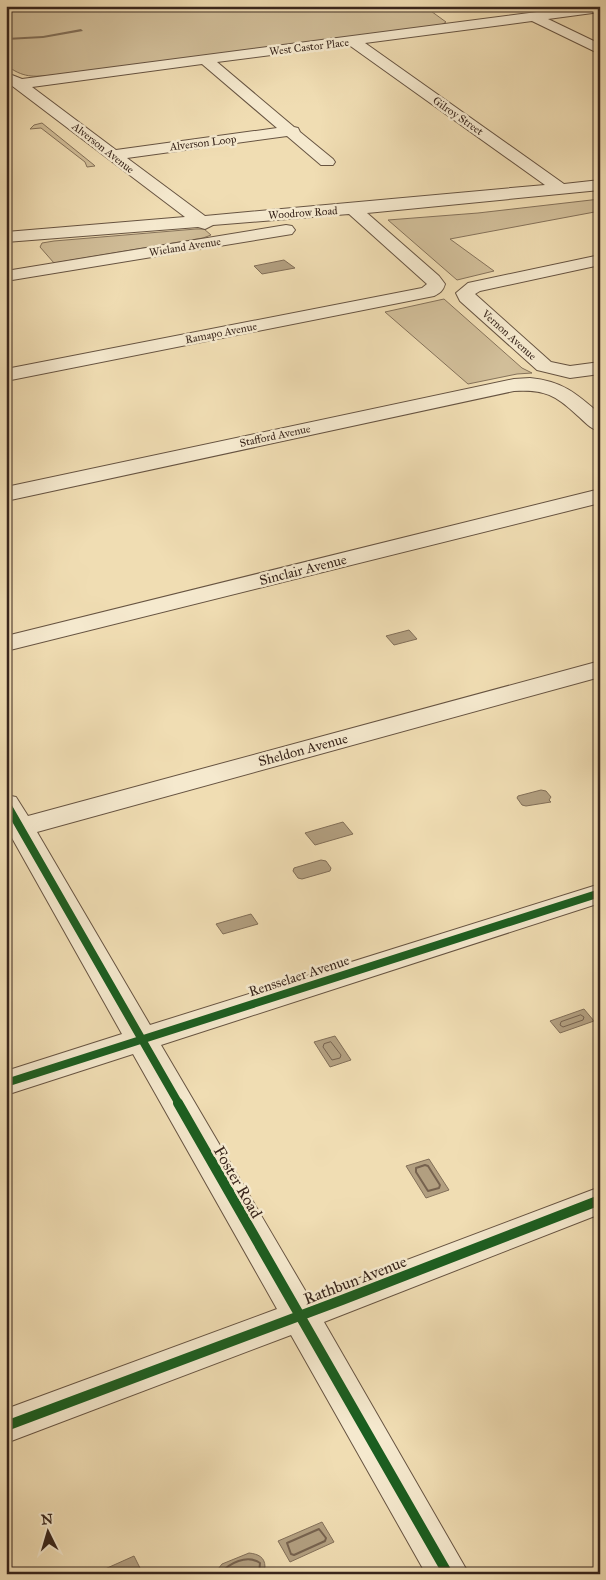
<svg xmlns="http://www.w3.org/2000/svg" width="606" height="1580" font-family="'IM FELL Great Primer',serif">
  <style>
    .green { fill: #d1be99; stroke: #85725a }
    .water { fill: #b29f80; stroke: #826f58 }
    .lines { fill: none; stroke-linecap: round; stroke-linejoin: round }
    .shore-far1 { stroke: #76624e; stroke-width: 1 }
    .shore { stroke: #76624e; stroke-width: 2 }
    .stream { fill: #826f58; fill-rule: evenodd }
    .minor-casing { stroke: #675442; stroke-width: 2 }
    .minor { fill: #f5e9ce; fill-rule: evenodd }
    .cycleway-far1-casing { stroke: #f5e9ce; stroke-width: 11 }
    .cycleway-casing { stroke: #f5e9ce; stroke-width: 13 }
    .cycleway-far1 { stroke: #1b5e20; stroke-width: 8 }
    .cycleway { stroke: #1b5e20; stroke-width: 10 }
    .labels { text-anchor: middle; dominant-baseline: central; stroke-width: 5; stroke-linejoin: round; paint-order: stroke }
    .far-street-label { font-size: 11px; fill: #39261c; stroke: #f5e9ce }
    .street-label { font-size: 14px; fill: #39261c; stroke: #f5e9ce }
    .near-street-label { font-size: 16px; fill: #39261c; stroke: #f5e9ce }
  </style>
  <rect width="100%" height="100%" fill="#f0ddb3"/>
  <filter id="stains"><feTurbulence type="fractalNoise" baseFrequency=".004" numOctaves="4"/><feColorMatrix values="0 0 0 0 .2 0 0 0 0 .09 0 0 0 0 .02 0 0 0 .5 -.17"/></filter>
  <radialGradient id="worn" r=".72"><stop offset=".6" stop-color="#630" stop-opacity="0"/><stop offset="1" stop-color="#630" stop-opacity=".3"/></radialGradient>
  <g class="green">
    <path d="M 6,6 L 424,6 L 446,22 L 435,29 L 53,75 C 33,77 23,78 6,65 Z"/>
    <polygon points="42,123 94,165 95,166 87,167 85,162 41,128 30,129 34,125"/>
    <polygon points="600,199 600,211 450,239 494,271 457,280 388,220 478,213"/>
    <polygon points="196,229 204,229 211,235 203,238 54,263 40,247 42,243 54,241"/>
    <polygon points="444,299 522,368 532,373 517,374 468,384 385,312"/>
  </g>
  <g class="water">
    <polygon points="284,260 295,268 262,274 254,266"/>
    <polygon points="409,630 417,639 394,645 386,636"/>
    <polygon points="541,790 546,791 551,797 549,800 551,802 526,806 522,805 517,798 518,796"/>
    <polygon points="343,822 353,834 315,845 305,833"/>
    <polygon points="321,860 326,861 331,868 330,871 302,879 298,878 293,871 294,868"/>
    <polygon points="251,914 258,924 223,934 216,924"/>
    <polygon points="584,1009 594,1021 560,1033 550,1021"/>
    <polygon points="335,1036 351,1060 330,1067 314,1042"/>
    <polygon points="429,1159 449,1190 426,1198 406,1166"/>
    <polygon points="322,1522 334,1542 290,1562 278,1541"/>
    <path d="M 249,1553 C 258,1554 265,1557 265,1567 L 262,1574 L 214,1574 L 222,1564 Z"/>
    <polygon points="134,1556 143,1574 97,1574 96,1573"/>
  </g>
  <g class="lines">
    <g class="shore-far1">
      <polygon points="581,1015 584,1017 583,1020 563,1027 560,1025 561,1022"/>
      <polygon points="331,1042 341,1055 340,1058 332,1060 323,1047 324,1044"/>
    </g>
    <g class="shore">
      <polygon points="425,1165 428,1166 440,1185 439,1188 428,1191 416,1172 416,1168"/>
      <polygon points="319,1529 326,1538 325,1541 294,1555 291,1554 287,1543"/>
      <path d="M 220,1574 C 229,1563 247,1554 260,1563 L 259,1574"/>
    </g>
    <polygon class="stream" points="81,29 83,31 43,38 6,40 6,38 43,36"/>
    <g class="minor-casing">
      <g id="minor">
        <path d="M 583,6 L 600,6 L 600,12 L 548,19 L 600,44 L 600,54 L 532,21 L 365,43 L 564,184 L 600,180 L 600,190 L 367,213 L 439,276 L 445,284 C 443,291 440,293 434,296 L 6,381 L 6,369 L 422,288 L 427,284 L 349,214 L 213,225 L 205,229 L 198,227 L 6,242 L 6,232 L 185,217 L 7,82 L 7,76 L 12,75 L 22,79 ZM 349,45 L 545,185 L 205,216 L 127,158 L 287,136 L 321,165 L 333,165 L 335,162 L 333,159 L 300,132 L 298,128 L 294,127 L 217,62 ZM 202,64 L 277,128 L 116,150 L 32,87 Z"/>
        <polygon points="286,225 292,226 295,230 292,234 6,281 6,271"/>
        <polygon points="600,255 600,265 480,291 475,294 551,362 570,366 600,362 600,374 570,378 537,370 460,301 456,293 468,283"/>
        <path d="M 530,378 C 562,381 576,393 600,414 L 600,431 C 590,429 585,422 578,416 C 556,395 544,389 514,391 L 6,501 L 6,487 L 514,379 Z"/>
        <polygon points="600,489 600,503 6,651 6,636"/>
        <polygon points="600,661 600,677 37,832 150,1025 600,884 600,903 161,1045 309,1297 600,1187 600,1214 324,1322 469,1574 426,1574 291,1335 6,1443 6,1409 277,1309 133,1054 6,1095 6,1071 122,1034 12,838 6,840 6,795 16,797 28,816"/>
      </g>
    </g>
    <use href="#minor" class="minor"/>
    <g class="cycleway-far1-casing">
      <g id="cycleway-far1">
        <polyline points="6,803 179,1104"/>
        <polyline points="6,1083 600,893"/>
      </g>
    </g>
    <g class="cycleway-casing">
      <g id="cycleway">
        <polyline points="178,1103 448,1574"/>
        <polyline points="6,1426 342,1300 600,1200"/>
      </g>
    </g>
    <use href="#cycleway-far1" class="cycleway-far1"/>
    <use href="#cycleway" class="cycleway"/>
  </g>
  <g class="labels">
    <g class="far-street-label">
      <text transform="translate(309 47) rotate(-7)">West Castor Place</text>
      <text transform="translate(458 116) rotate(35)">Gilroy Street</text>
      <text transform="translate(203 143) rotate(-7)">Alverson Loop</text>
      <text transform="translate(103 148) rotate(38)">Alverson Avenue</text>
      <text transform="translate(303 213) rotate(-4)">Woodrow Road</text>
      <text transform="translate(185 247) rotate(-9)">Wieland Avenue</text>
      <text transform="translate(221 333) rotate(-11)">Ramapo Avenue</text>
      <text transform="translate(509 335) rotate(42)">Vernon Avenue</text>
      <text transform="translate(275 436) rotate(-12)">Stafford Avenue</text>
    </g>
    <g class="street-label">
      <text transform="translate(303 570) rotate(-14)">Sinclair Avenue</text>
      <text transform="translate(303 750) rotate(-15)">Sheldon Avenue</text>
      <text transform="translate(299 976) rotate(-18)">Rensselaer Avenue</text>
    </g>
    <g class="near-street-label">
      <text transform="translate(238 1182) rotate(60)">Foster Road</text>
      <text transform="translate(355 1280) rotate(-21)">Rathbun Avenue</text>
    </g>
  </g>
  <rect width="606" height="1580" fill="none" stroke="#f0ddb3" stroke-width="25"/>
  <rect x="8" y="8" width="591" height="1565" fill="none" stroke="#39261c" stroke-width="2.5"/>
  <rect x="12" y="12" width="581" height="1555" fill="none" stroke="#39261c"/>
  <g transform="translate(48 1532) rotate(355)" stroke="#f5e9ce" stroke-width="4" paint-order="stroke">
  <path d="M0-4L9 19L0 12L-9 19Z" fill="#39261c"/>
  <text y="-8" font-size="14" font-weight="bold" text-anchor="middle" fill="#39261c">N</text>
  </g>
  <rect width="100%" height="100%" filter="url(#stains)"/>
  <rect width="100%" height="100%" fill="url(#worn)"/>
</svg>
